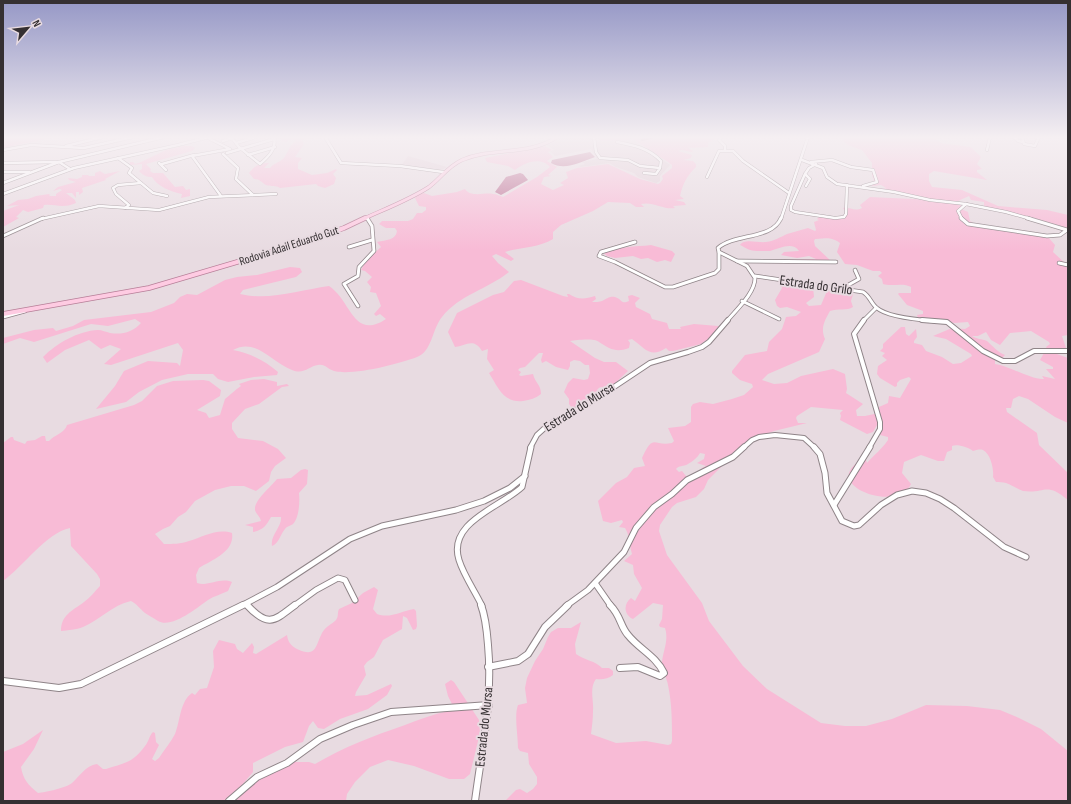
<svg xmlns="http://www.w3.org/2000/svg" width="1071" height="804" font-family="'Sofia Sans Condensed',sans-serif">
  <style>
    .built { fill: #e1cdd6 }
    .green { fill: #f8bbd6; fill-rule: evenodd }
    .water { fill: #bc6e93 }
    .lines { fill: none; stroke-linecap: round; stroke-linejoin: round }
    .canal { stroke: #bc6e93; stroke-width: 2.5 }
    .minor-far4-casing { stroke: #8f8488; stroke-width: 3.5 }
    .minor-far3-casing { stroke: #8f8488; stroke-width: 4.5 }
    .minor-far2-casing { stroke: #8f8488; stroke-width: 6 }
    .minor-far1-casing { stroke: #8f8488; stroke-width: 7 }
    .minor-casing { stroke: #8f8488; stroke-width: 8 }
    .major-far1-casing { stroke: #b77f98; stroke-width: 4 }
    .major-casing { stroke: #b77f98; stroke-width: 5.5 }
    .minor-far4 { stroke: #fff; stroke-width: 2.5 }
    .minor-far3 { stroke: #fff; stroke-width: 3 }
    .minor-far2 { stroke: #fff; stroke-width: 4 }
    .minor-far1 { stroke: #fff; stroke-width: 5 }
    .minor { stroke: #fff; stroke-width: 6 }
    .major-far1 { stroke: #fecbe2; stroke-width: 3 }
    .major { stroke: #fecbe2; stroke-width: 4 }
    .labels { text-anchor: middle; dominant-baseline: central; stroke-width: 4; stroke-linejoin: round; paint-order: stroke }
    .far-street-label { font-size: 12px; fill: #353032; stroke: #e8dbe1 }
    .street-label { font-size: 14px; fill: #353032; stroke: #e8dbe1 }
  </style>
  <rect width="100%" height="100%" fill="#e8dbe1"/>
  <g class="built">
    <polygon points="562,137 596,137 597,142 614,140 633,140 670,165 660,176 660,181 656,183 638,177 634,173 616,167 609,163 581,167 579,166 585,164 582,162 597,159 591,149 555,156 550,151 554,150 547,145 556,142"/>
    <polygon points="408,156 447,167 440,171 401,166"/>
  </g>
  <g class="green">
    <polygon points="3,137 55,137 3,148"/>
    <path d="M 282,137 L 310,137 L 302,140 L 304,144 L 295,157 L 302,158 L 298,163 L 298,169 L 312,175 L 327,173 L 336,169 L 337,170 L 333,174 L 336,178 L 334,184 L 325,188 L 318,186 L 316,184 L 280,188 C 276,185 271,187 266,185 C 261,182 260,179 254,179 L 249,173 C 254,166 260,163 269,163 L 264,168 L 270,168 C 274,163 278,163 283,159 C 288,154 288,146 296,141 L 292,139 L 286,142 L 282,141 Z"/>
    <path d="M 601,137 L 711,137 L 715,139 L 708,143 L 708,147 L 688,148 L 693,151 L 692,152 L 682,150 L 678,151 L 692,155 L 691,158 L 683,160 L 693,161 L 696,164 L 696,167 C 687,176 683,183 680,196 L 684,199 L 675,200 L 684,202 L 686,205 L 673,206 L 675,208 C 664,210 652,201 641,204 L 644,207 L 636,207 L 630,203 L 608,202 L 593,211 L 561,225 L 553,232 L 553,239 C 539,248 520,247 505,252 L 514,259 L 511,261 L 496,254 L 492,256 L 498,263 L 509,272 C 488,289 459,295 442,317 C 432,329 432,352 417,357 C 399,364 352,376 334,371 C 327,369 326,364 318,365 C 309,366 304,375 292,370 C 272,363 256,337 233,350 C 250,353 265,361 278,372 L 277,375 L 254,377 L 228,382 L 218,379 L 213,374 L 188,374 L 162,380 L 139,392 L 126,402 L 96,409 L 115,386 L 124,371 L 148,361 L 177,363 L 180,366 L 183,350 L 178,343 L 111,365 L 104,364 L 121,349 L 110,345 L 101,349 L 89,340 L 65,350 L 47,363 L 43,357 C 57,343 78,331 98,330 C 102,330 106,332 110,333 C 122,335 133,332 141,323 L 135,319 L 108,326 L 91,324 L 34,342 L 20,338 L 3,344 L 3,338 L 34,330 L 53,328 L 56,331 L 73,326 L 84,320 L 151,312 L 174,303 L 180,297 L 187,294 L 197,295 L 225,280 L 237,277 L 257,275 L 290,267 L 300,268 L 302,272 L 296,277 L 243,290 L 240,294 C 269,301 300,290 329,286 C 351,300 353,341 386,319 L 380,314 L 376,316 L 374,314 L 381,306 L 376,293 L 370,292 L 371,287 L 367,282 L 372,277 L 365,271 L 361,270 L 366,261 L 381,247 L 377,242 C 386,240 396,240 397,231 L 395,228 L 386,228 L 379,224 L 382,221 L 408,221 L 413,219 L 417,213 L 422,213 L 426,210 L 426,207 L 419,206 L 415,198 L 418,195 L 424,193 L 432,196 L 457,192 L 465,189 C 471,198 485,192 493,194 C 497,194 500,196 503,197 L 537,177 L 550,167 C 540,156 524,163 515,170 L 508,166 L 487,162 L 485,158 L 545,146 L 552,150 L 548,152 L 553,157 L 547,161 L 557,167 L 548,175 L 551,176 L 544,177 L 541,184 L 553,190 L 564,185 L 560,183 L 568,178 L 566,172 L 577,168 L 608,164 L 640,179 L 658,184 L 660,183 L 663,179 L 662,176 L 672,168 L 672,165 L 668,162 L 631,138 L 628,140 L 601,141 L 599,140 Z"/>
    <path d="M 845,137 L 933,137 L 941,143 L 971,147 L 981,157 L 977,164 L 982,169 L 977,170 L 977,172 L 987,180 L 934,171 L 929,174 L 929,181 L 932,187 L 962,190 L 998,206 L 1047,210 L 1068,215 L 1068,228 L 988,208 L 984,206 L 984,202 L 971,200 L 969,196 L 958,201 L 950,201 L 962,206 L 961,209 L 968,212 L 970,221 L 975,224 L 1048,237 L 1055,245 L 1053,252 L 1068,266 L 1068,335 L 1062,336 L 1066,348 L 1064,350 L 1047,349 L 1046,347 L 1050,344 L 1049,342 L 1031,331 L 1010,333 L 1000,345 L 991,340 L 986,332 L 978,336 L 972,336 C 976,339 982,339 987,341 C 993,346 997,352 1005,355 L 1002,358 L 995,357 L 995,364 C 1010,366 1031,380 1044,379 L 1042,376 L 1055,379 L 1046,369 L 1053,369 L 1053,367 L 1040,360 L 1044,353 L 1054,353 L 1068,358 L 1068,423 L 1055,417 L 1028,399 L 1019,396 L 1013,399 L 1011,408 L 1006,408 L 1007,412 L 1037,433 L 1039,445 L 1068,473 L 1068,500 C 1045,481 1046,494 1023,491 C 1017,489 1012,485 1006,483 C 1003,482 999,482 996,482 L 993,477 C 994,470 991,454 983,450 C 980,449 976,450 973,451 C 968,447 957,444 952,446 L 952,450 L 947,452 L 944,461 L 938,461 L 921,455 L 904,462 L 902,473 L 911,484 C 900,509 844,493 849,473 C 851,466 859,461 865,457 L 867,463 C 874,455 882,449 888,440 L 888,437 L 880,435 L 882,428 L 877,425 L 873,432 L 867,434 L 840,420 L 841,416 L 840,413 L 843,410 L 811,407 L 797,416 L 796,418 L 798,423 L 807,423 L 774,431 L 746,442 L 708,480 L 704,489 L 696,497 L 677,503 L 672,507 L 660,525 L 659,531 L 667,555 L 702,603 L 709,621 L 743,666 L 767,689 L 821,723 L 845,726 L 866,726 L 892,719 L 926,705 L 967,706 L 1000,710 L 1019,718 L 1041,729 L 1068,751 L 1068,801 L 505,801 L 516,790 L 520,789 L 527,793 L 533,789 L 537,784 L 537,777 L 529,764 L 528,753 L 520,751 L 518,748 C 518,735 514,715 518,705 L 527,703 L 525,688 L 527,678 L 535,661 L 543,649 L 548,637 L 551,632 L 558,628 L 571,628 L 581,622 L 575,644 L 576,654 C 584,660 596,661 602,668 L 609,668 L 613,671 L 613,675 C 608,679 602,680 596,679 C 589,688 594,701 593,711 C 593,719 592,726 591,734 L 616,743 L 646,741 L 668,745 L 671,744 L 672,741 C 672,722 672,704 668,685 C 667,678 661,670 662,662 C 663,651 669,640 665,628 L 660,627 L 659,625 L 662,619 L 663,605 L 653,603 L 633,619 C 624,615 623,604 631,598 L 635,601 L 642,588 L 634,574 L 633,565 L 624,561 L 632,554 C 629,544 630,536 625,528 L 619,527 L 623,522 L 622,520 L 611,523 L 603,521 L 598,501 L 616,483 L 627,477 L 634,468 L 645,466 L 642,458 C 654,432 653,447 672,443 L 674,441 L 668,428 L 685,426 L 691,422 L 691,407 L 693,404 L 700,402 L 713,404 L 732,399 L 744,395 L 753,387 L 752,384 L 740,380 L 732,373 L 732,371 L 745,355 L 767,351 L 769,342 L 782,329 L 786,317 L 796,316 L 801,312 L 787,307 L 780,308 L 777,306 L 775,300 L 782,288 L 779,281 L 813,286 L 814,297 L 806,303 L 809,306 L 821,305 L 827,291 L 832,287 L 848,291 L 853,294 L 851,301 L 853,307 C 847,311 838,308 830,311 C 825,320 820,328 825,339 L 819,352 L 768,374 L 762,380 L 774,384 L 787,383 L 801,376 L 833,369 L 845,374 L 847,389 L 846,393 L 863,404 L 862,405 L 856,410 L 857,416 L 865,416 L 879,413 L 879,407 L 888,403 L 889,396 L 900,398 L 911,379 L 909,377 L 900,380 L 897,383 L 897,386 L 895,387 L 880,378 L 877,374 L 878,366 L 887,360 L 882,356 L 885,353 L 880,351 L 883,348 L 883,344 L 901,327 L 905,327 L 906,334 L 909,336 L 916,329 L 917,337 L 914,341 L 914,343 L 922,345 L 926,351 L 942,357 L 953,364 L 961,363 L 972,356 L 971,354 L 946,339 L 933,336 L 952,328 L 965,329 L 970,326 L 968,322 L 954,323 L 941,319 L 929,320 L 918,318 L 917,315 L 923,314 L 923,311 L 907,305 L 898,294 L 899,293 L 911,293 L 911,287 C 903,282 892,287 883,284 L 882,279 L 878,276 L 882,273 L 880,271 L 873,271 L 857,265 L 845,264 L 837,252 L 840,243 C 829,236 827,239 815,239 L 814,241 L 815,246 L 831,261 L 833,263 L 830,264 L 811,264 L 809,262 L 791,260 L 816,259 L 809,256 L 797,258 L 781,255 L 784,252 L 799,251 C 792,241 779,249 770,251 C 766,251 761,251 757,251 C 750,251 746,248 740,245 C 744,238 758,243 766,242 C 775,241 780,237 787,234 C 794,232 801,230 808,228 L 815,231 L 816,230 L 814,222 L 819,220 L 817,219 L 819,217 L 844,217 L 847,213 L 843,208 C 850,207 855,212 862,208 L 860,205 L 870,197 L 935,200 L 882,189 L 886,188 L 881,185 L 872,186 L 872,183 L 874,180 L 872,175 L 872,163 L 862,150 L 848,145 L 843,141 ZM 700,453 L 705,454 L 704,459 L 697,463 L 706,466 L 702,468 L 701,474 L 692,477 L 686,476 L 682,471 L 679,472 L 676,469 C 679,465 683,467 688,464 C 692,462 698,457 700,453 Z"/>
    <path d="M 183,146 L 192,146 L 195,148 L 192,151 L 146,164 L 151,169 L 150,171 L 153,173 L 163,173 L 175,187 L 183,186 L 186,190 L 190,189 L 190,196 L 181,198 L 182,194 C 171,192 157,186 152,177 C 146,177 143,175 139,171 L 142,169 L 142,164 L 130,165 L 130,162 L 133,162 L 135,164 L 139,163 L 166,150 Z"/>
    <path d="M 100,171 L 105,174 L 120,171 L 105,179 L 106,180 L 82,188 L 83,192 L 79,195 L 79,192 L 76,192 L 76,198 L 72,193 L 66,193 L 75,200 L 76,203 C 61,209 57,204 44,205 L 43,208 L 28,212 L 23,210 L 16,217 L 19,218 L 3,227 L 3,211 L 19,205 L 7,206 L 18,200 L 28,199 L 36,196 L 49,194 L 50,195 L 49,196 L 56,196 L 56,194 L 62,190 L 60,189 L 53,191 L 58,187 L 76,182 L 69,180 L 68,178 L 77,179 L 82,177 L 82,175 L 89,175 L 88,176 L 95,176 L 95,173 Z"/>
    <path d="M 651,245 L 672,251 L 675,254 L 671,262 L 665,260 L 657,262 L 648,258 L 641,259 L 633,256 L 615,258 L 607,256 L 604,253 C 619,246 635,247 651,245 Z"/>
    <path d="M 521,280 L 563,296 L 568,297 L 567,294 L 569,294 C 578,300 585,299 595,296 L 596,299 L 592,302 C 595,302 600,302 602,301 C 607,299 609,296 615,297 C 622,299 621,305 629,301 L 628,296 L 632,295 L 640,298 L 635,303 L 636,307 L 650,314 L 652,319 L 667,323 L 669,329 L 681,329 L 680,327 L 694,324 L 718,326 L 720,327 L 708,339 L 701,344 L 673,351 L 669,351 L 666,348 C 650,359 645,348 632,339 L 628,340 L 630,343 L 629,348 C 616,353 610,349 599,342 C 594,338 577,340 570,341 L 595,358 L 604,362 L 616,362 L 628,371 L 610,388 C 605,388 601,385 597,390 L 602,391 L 600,394 L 577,409 L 572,408 L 569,404 L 569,399 L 564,392 L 568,383 L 573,378 L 584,380 L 588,379 L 590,373 L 589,365 L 585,365 L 580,361 L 574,360 L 570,362 L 570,366 L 568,370 L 556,367 L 546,361 L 542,363 L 541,360 L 543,353 L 539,353 L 525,367 L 520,368 L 518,370 L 521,372 L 519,375 L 521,376 L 533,374 C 535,383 541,384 541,394 C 536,398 530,400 523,401 C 503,403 498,387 489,373 L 494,370 L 487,359 L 488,349 L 482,351 C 474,337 465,346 455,347 L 448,332 L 457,313 L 493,295 L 504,292 L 514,281 Z"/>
    <path d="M 264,379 L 277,382 L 277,386 L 287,384 L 289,386 L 282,387 L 259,404 L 245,409 L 232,423 L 232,429 L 238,438 L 263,441 L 278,449 L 286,458 L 275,466 L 271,472 L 269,481 L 256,491 L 244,486 L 231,486 L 215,490 L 195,501 L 186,512 L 178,517 L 170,526 L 163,529 L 155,534 L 164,544 C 172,544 181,544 189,541 C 203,537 217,528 232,533 C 235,552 212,560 199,568 L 196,575 L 197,583 C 209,587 219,577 232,582 L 228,591 C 222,594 214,596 208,600 C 198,607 172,629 158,621 C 154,618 149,616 145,613 C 140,609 137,604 131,601 C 112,605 100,620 83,627 C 76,630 68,630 61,631 C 61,615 72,611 84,602 C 90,598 95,591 100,586 L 100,579 L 97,574 L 71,546 L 70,528 C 46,533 24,566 3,581 L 3,443 L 11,437 L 13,437 L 14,440 L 25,444 L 27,441 L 35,440 L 42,436 L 45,436 L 46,441 L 49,441 C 54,435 65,433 67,425 L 134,405 L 142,401 L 157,386 L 173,381 L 203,380 L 209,381 L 221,390 L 220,396 L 197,410 L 206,413 L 209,418 L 220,415 L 225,399 C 231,394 235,390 241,386 L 239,384 L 251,380 Z"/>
    <path d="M 305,469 L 308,470 L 307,484 L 299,493 C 300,502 299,518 293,524 C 290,526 287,526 285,529 C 280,535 279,543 272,546 C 270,535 282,527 281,517 L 271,517 C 266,526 263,530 253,532 L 253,527 L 245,525 L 261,521 C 260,516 256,514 255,510 C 254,500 271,487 277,479 L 291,478 L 301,470 Z"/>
    <path d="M 374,587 L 378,590 L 373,609 L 377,614 C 390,619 401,611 414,609 L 416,611 L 417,626 L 416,629 L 413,630 L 407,618 L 403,616 L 402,629 L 383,640 L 374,657 L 367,662 L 364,666 L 366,675 L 356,692 L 355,696 L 367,695 L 391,684 L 392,686 L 387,695 L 368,709 L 340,719 L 324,729 L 318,728 L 313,721 L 309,726 L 303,742 L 285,747 L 253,763 L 253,772 L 236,792 L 236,800 L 257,780 L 292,762 L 309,762 L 315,764 C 344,747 373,736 405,725 C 420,719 434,714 449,711 L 453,706 L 448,696 L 445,684 L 451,680 L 454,682 L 479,720 L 480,733 L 470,774 L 464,779 L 449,779 L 414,766 L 388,760 L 370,767 L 355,782 L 347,794 L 346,801 L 3,801 L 3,752 L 23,744 L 43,730 L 34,749 L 21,767 C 23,779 28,785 38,793 C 46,792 66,788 72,783 C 80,776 85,766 97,764 L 103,769 L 106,769 C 124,763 133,763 145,746 C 149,741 149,736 153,732 L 155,733 L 156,742 L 159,745 L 152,759 L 155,761 L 159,758 C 164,750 171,742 175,734 C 180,722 180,701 192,693 L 195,695 L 200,689 L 207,688 L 214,667 L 213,651 L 219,640 L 235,644 L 237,649 L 243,653 L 252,643 L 254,647 L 253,653 L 256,654 L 287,635 C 288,642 291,646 297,649 C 317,658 315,646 322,633 C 325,627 332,624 336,620 C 339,616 337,613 339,609 L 352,603 L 363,593 Z"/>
  </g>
  <g class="water">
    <path d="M 590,152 L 595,157 C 580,162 565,171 551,163 L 552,160 Z"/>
    <polygon points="520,173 523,174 528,180 501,195 495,192 506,177"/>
  </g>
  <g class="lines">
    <polyline class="canal" points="642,140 653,137"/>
    <g class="minor-far4-casing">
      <g id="minor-far4">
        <path d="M 231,137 L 239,147 L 260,164 C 268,157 277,149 274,137"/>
        <polyline points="325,137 341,163 400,166 443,172"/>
        <polyline points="594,137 596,152 600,158 628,160 640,166 660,168 656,174 644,173"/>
        <polyline points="721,137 719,140 725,146 725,150"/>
        <polyline points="1014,137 1018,141 1023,142"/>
        <polyline points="1022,137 1024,144 1035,146 1039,137"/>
        <polyline points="208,138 230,149 192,156 221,196"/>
        <polyline points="223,141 232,138"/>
        <path d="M 617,142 C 633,145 649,148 661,161 L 660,168"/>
        <polyline points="236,143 253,138"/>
        <polyline points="66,146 103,137"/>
        <polyline points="3,150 31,145 84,148 133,137"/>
        <polyline points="987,150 990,137"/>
        <polyline points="227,153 274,139"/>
        <polyline points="223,154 238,168 236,179 253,195"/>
        <polyline points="248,155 275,147"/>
        <polyline points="118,158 132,168 129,173 153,193 167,196"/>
        <polyline points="802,160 823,168 827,177 837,184 894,192 930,200 966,204"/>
        <polyline points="811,162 832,160 851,167 873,170 877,182 863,186"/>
        <polyline points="3,163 59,162 70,169"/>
        <polyline points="159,163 166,170"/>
        <polyline points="162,164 194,155"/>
        <polyline points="3,172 29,172"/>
        <polyline points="805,174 791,206 791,210 795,212 835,218 844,217 846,214 847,185"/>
        <polyline points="707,177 719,151 733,151 743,161 789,193"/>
        <polyline points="3,183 59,162 164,137"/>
        <polyline points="806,186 810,179 805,174 809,168 816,164"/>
        <polyline points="3,194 74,168 178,145 209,137"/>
        <polyline points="966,204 1006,212 1031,219"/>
        <polyline points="125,208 129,205 116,194 113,188 118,185 141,183"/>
        <polyline points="367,218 368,219"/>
        <polyline points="41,219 99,206 159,210 209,197 276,194"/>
        <polyline points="781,219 808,137"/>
        <polyline points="962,219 958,211 966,204"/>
      </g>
    </g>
    <g class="minor-far3-casing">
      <g id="minor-far3">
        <polyline points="961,218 968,224 1047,236 1060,235 1067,230 1027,218"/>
        <polyline points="3,236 43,218"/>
        <polyline points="635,242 601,252 599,256 615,262 665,287 673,287 715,273 719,269 719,252"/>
        <polyline points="349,247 372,240"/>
        <polyline points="737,261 836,262"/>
        <polyline points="1059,263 1068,265"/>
        <path d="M 755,276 L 863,292 C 870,296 871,304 877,308 C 887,317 921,320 934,321"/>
        <polyline points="843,288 859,279 855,270"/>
        <polyline points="742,301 779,319"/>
        <polyline points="358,306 344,284 358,276 359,267 374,251 372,226 367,218"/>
        <polyline points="3,317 25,311"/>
        <path d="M 727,321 C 737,309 755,293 755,278 L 747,266 L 719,252 L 718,248 C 735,233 772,240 781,218"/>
        <polyline points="863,321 876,308"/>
      </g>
    </g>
    <g class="minor-far2-casing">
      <g id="minor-far2">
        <polyline points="864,320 854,334 880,422 880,429 869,448"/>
        <polyline points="922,320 947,322 983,351 1003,361 1015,361 1034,351 1068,351"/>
        <polyline points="530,448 537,435 548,425 596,399 650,363 688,352 702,347 709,342 728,320"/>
        <polyline points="743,448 752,440 759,437 775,435 804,438 815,448"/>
      </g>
    </g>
    <g class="minor-far1-casing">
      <g id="minor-far1">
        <polyline points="814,447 820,454 825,473 827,493 842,521 854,526 859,525 881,505 897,495 912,491 926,493 940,499 954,508 1004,547 1026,557"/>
        <polyline points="834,505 870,447"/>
        <polyline points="595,583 611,606"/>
        <polyline points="246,604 248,606"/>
        <polyline points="241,606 277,587 350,539 382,526 456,510 484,501 510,488 525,476"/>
        <polyline points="294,606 316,590 338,578 345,580 355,600"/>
        <path d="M 482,606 C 475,591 464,576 459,560 C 447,522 501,507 522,487 L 531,447"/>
        <polyline points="566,606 588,590 624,552 636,528 654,507 672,494 687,480 733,457 744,447"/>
      </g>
    </g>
    <g class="minor-casing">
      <g id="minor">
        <path d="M 247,605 C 268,628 274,621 295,605"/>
        <path d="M 610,605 C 621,616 620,626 628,635 C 639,649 656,656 664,673 L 660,676 L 638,667 L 620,668"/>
        <polyline points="488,667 518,661 528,654 545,627 568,605"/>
        <polyline points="3,681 59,688 81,684 243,605"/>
        <polyline points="229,801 257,777 287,763 320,739 353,725 391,712 489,705"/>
        <path d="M 475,801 C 482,748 493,699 488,645 C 487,632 486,618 481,605"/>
      </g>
    </g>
    <g class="major-far1-casing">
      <path id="major-far1" d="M 363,219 C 385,209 409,200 429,187 C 441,178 447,167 462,160 C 493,147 529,156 557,137"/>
    </g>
    <g class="major-casing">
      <polyline id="major" points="3,314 149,288 305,242 344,228 365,218"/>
    </g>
    <use href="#minor-far4" class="minor-far4"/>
    <use href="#minor-far3" class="minor-far3"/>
    <use href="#minor-far2" class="minor-far2"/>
    <use href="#minor-far1" class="minor-far1"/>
    <use href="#minor" class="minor"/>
    <use href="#major-far1" class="major-far1"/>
    <use href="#major" class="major"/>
  </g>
  <linearGradient id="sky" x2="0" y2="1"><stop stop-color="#9698c6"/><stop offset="0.55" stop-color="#f5eff2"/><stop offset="1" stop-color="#f5eff2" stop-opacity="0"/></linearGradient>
  <rect width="1071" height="250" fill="url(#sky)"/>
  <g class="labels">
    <g class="far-street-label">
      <text transform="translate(289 246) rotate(-18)">Rodovia Adail Eduardo Gut</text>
    </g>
    <g class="street-label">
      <text transform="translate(816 285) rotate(8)">Estrada do Grilo</text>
      <text transform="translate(579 407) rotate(-32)">Estrada do Mursa</text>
      <text transform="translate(484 727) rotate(-84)">Estrada do Mursa</text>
    </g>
  </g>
  <rect width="1071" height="804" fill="none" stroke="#353032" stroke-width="8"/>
  <g transform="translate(28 28) rotate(62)" stroke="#e8dbe1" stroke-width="3" paint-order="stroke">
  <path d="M0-3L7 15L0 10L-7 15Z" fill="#353032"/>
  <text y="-6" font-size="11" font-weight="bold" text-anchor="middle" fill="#353032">N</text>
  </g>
</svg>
